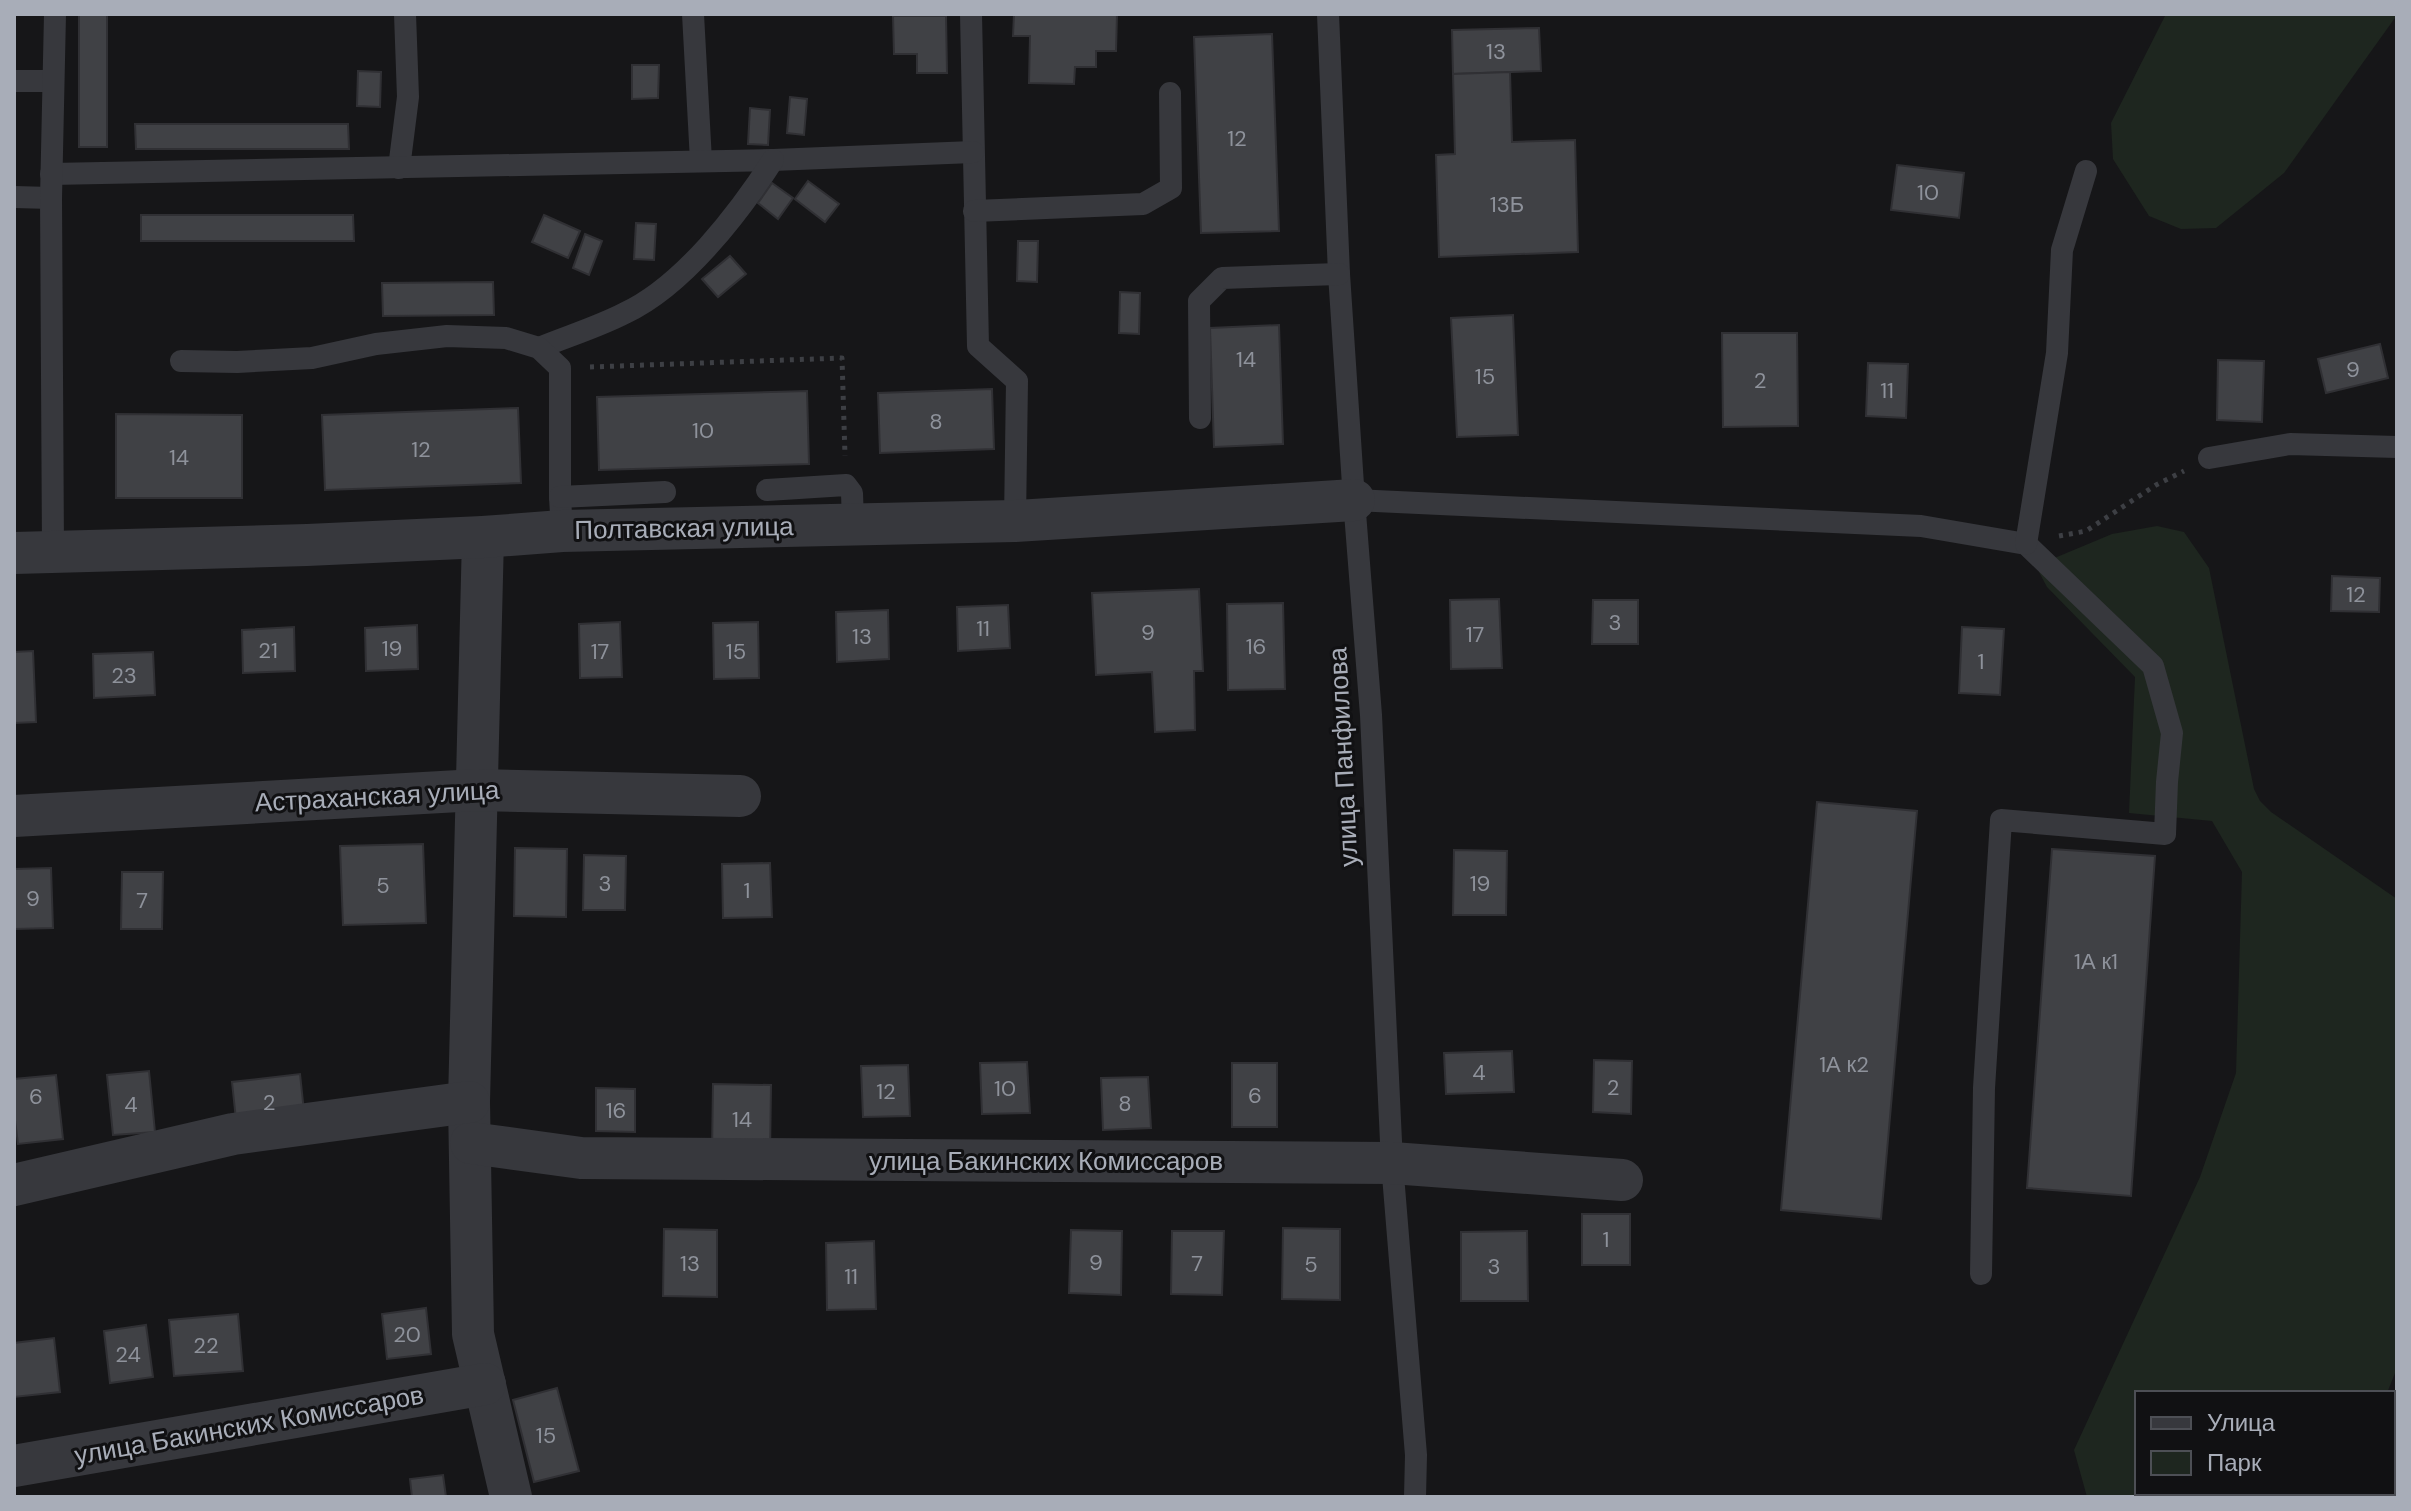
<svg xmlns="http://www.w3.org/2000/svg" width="2411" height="1511" font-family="'DM Sans',sans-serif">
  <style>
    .green { fill: #1e261f }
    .building { fill: #404145; stroke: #303034; stroke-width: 2 }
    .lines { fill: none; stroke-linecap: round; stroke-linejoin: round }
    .path { stroke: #3d3f44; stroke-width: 5; stroke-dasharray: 4 6; stroke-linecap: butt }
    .lane { stroke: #37383d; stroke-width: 22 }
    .street { stroke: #37383d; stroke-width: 42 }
    .labels { text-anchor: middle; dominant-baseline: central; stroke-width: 6; stroke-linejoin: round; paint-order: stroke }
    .number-label { font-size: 22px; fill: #8e929b }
    .street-label { font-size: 26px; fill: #a8adb8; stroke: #111113 }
  </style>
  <rect width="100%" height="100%" fill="#161618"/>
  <g class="green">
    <polygon points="2166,14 2397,14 2397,15 2284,173 2216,228 2181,229 2149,216 2113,159 2111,123"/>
    <polygon points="2157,526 2184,532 2209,568 2254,789 2260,801 2271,812 2397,899 2397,1368 2387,1393 2137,1393 2137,1493 2385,1493 2387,1497 2087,1497 2074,1450 2200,1177 2236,1073 2242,872 2212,821 2129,813 2135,677 2047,587 2039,572 2045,562 2112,534"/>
  </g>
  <g class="building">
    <rect x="79" y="14" width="28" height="133"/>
    <polygon points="1014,14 1117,14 1116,51 1096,51 1096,67 1075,67 1074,84 1029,83 1030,36 1013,36"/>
    <polygon points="893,16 946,16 947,73 917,73 917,54 894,54"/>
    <polygon points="1539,28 1541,71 1453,74 1452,30"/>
    <polygon points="1272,34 1279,231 1201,233 1194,37"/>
    <polygon points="632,65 659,65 658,98 632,99"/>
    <polygon points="358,71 381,72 380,107 357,106"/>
    <polygon points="1510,72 1512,142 1575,140 1578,252 1439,257 1436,155 1455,154 1453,74"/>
    <polygon points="790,97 807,99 804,135 787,133"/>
    <polygon points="750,108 770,110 768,145 748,144"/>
    <polygon points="135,124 348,124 349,149 136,149"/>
    <polygon points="1897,165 1964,173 1959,218 1891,210"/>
    <polygon points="808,181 839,204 825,222 795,199"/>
    <polygon points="772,183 793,198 778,219 758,203"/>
    <polygon points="141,215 353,215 354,241 141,241"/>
    <polygon points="544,215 580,231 568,258 532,242"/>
    <polygon points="636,223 656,224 654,260 634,259"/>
    <polygon points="585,234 602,241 589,275 573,268"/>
    <polygon points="1018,241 1038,241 1037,282 1017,281"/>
    <polygon points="730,256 746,274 718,297 702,279"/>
    <polygon points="493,282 494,315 383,316 382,283"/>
    <polygon points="1120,292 1140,293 1139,334 1119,333"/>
    <polygon points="1513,315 1518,435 1457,437 1451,318"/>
    <polygon points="1279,325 1283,444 1214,447 1210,328"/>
    <polygon points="1722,333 1797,333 1798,426 1723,427"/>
    <polygon points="2380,344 2388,378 2326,393 2318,359"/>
    <polygon points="2218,360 2264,361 2262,422 2217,420"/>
    <polygon points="1868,363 1908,364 1906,418 1866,416"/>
    <polygon points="992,389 994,449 880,453 878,393"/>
    <polygon points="807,391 809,464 599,470 597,397"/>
    <polygon points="518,408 521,483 325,490 322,415"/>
    <polygon points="116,414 242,415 242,498 116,498"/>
    <polygon points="2332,576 2380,578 2379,612 2331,611"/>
    <polygon points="1199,589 1203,671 1194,671 1195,730 1155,732 1152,672 1096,675 1092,593"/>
    <polygon points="1499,599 1502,668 1451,669 1450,600"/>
    <polygon points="1593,600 1638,600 1638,644 1592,644"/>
    <polygon points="1283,603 1285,689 1228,690 1227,604"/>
    <polygon points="1008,605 1010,648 958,651 957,607"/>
    <polygon points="888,610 889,659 837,662 836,612"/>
    <polygon points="620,622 622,677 580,678 579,624"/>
    <polygon points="758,622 759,678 714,679 713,623"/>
    <polygon points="417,625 418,669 366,671 365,628"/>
    <polygon points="294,627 295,671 243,673 242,630"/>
    <polygon points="1962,627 2004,629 2000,695 1959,693"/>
    <polygon points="33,651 36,722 14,723 14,652"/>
    <polygon points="153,652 155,695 94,698 93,654"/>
    <polygon points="1817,802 1917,811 1881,1219 1781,1210"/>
    <polygon points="423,844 426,923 343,925 340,846"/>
    <polygon points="515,848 567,849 566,917 514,916"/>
    <polygon points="2052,849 2155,856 2131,1196 2027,1188"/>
    <polygon points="1454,850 1507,851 1506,915 1453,915"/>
    <polygon points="584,855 626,856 625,910 583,910"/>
    <polygon points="770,863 772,917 723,918 722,864"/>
    <polygon points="51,868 53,928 14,929 14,869"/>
    <polygon points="122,872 163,872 162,929 121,929"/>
    <polygon points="1512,1051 1514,1092 1446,1094 1444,1053"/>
    <polygon points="1594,1060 1632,1061 1631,1114 1593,1112"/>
    <polygon points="1027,1062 1030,1113 982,1114 980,1063"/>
    <rect x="1232" y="1063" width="45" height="64"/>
    <polygon points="908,1065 910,1116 863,1117 861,1066"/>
    <polygon points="149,1071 155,1132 113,1135 107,1075"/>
    <polygon points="300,1074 305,1121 237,1129 232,1082"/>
    <polygon points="56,1075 63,1139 18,1144 14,1113 14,1079"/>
    <polygon points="1148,1077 1151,1128 1103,1130 1101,1078"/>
    <polygon points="713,1084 771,1085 770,1154 712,1153"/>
    <polygon points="596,1088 635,1089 635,1132 596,1131"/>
    <rect x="1582" y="1214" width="48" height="51"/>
    <polygon points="1283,1228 1340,1229 1340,1300 1282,1299"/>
    <polygon points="664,1229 717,1230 717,1297 663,1296"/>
    <polygon points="1071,1230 1122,1231 1121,1295 1069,1293"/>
    <polygon points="1172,1231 1224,1231 1222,1295 1171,1294"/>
    <polygon points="1527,1231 1528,1301 1461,1301 1461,1232"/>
    <polygon points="874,1241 876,1309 827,1310 826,1243"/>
    <polygon points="426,1308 431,1354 387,1359 382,1314"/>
    <polygon points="238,1314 243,1371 174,1376 169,1320"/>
    <polygon points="146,1325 153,1377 110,1383 104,1331"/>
    <polygon points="54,1338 60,1392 14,1397 14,1343"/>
    <polygon points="557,1388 579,1471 534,1482 513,1400"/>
    <polygon points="443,1475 446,1497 412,1497 410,1479"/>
  </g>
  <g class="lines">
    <g class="path">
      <polyline points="590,367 842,358 845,456"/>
      <polyline points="2059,536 2086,531 2156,485 2184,471"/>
    </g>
    <g class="lane">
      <polyline points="693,14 701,161"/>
      <polyline points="971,14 978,346 1017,381 1015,521"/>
      <polyline points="1328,14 1339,274 1354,500 1371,715 1392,1163 1416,1455 1415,1497"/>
      <polyline points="14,81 52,81"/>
      <polyline points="399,168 408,97 405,14"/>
      <polyline points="51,174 773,160 973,152"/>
      <polyline points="14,197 51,198"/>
      <polyline points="974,211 1143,204 1171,188 1170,93"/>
      <path d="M 539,348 C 568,336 598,327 625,313 C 683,286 739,213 773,160"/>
      <polyline points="181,361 237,362 312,358 376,344 447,336 506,338 539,348 560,368 560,497 562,531"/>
      <polyline points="1200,418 1199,301 1222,278 1339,274"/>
      <polyline points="2209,458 2290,444 2397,447"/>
      <polyline points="767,490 846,485 852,493 853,523"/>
      <polyline points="560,497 665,492"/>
      <polyline points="1354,500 1921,526 2026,544 2153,666 2172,733 2167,782 2165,834 2001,820 1984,1088 1981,1274"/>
      <polyline points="2026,544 2057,353 2062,250 2086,171"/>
      <polyline points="53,551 51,198 55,14"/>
    </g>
    <g class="street">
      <polyline points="483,537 469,1102 473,1334 511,1497"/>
      <polyline points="14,553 307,545 483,537 562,531 1015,521 1354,500"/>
      <polyline points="14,816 477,790 740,796"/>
      <polyline points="471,1143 581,1158 1392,1163 1622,1180"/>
      <polyline points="14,1185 233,1134 469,1102"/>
      <polyline points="14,1466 485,1384"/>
    </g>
  </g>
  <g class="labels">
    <g class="number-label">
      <text x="1496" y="51">13</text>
      <text x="1237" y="138">12</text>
      <text x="1928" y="192">10</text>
      <text x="1507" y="204">13Б</text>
      <text x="1246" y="359">14</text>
      <text x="2353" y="369">9</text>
      <text x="1485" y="376">15</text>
      <text x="1760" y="380">2</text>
      <text x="1887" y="390">11</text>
      <text x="936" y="421">8</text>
      <text x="703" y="430">10</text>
      <text x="421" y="449">12</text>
      <text x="179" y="457">14</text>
      <text x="2356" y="594">12</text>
      <text x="1615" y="622">3</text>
      <text x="983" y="628">11</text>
      <text x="1148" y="632">9</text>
      <text x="1475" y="634">17</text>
      <text x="862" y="636">13</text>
      <text x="1256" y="646">16</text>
      <text x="392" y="648">19</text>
      <text x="268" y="650">21</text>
      <text x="600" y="651">17</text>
      <text x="736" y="651">15</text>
      <text x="1981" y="661">1</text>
      <text x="124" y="675">23</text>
      <text x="605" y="883">3</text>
      <text x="1480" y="883">19</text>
      <text x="383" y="885">5</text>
      <text x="747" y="890">1</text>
      <text x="33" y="898">9</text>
      <text x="142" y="900">7</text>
      <text x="2096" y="961">1А к1</text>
      <text x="1844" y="1064">1А к2</text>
      <text x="1479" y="1072">4</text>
      <text x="1613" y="1087">2</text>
      <text x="1005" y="1088">10</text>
      <text x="886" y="1091">12</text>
      <text x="1255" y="1095">6</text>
      <text x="36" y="1096">6</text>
      <text x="269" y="1102">2</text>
      <text x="1125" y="1103">8</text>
      <text x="131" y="1104">4</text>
      <text x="616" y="1110">16</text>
      <text x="742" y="1119">14</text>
      <text x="1606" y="1239">1</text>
      <text x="1096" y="1262">9</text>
      <text x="690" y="1263">13</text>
      <text x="1197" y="1263">7</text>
      <text x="1311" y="1264">5</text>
      <text x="1494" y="1266">3</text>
      <text x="851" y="1276">11</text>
      <text x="407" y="1334">20</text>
      <text x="206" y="1345">22</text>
      <text x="128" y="1354">24</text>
      <text x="546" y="1435">15</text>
    </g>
    <g class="street-label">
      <text transform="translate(684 528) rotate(-1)">Полтавская улица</text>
      <text transform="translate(1343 757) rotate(-93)">улица Панфилова</text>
      <text transform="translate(377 796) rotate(-3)">Астраханская улица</text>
      <text x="1046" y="1161">улица Бакинских Комиссаров</text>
      <text transform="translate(249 1425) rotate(-10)">улица Бакинских Комиссаров</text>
    </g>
  </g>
  <rect width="2411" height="1511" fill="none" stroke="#a8adb8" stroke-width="32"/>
  <rect x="2135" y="1391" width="260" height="104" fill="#111113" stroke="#4d4f55" stroke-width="2"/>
  <rect x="2151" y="1417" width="40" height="12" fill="#37383d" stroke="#4d4f55" stroke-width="2"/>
  <text x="2207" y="1431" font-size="24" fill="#a8adb8">Улица</text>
  <rect x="2151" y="1451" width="40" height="24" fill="#1e261f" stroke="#4d4f55" stroke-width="2"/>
  <text x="2207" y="1471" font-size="24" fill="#a8adb8">Парк</text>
</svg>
